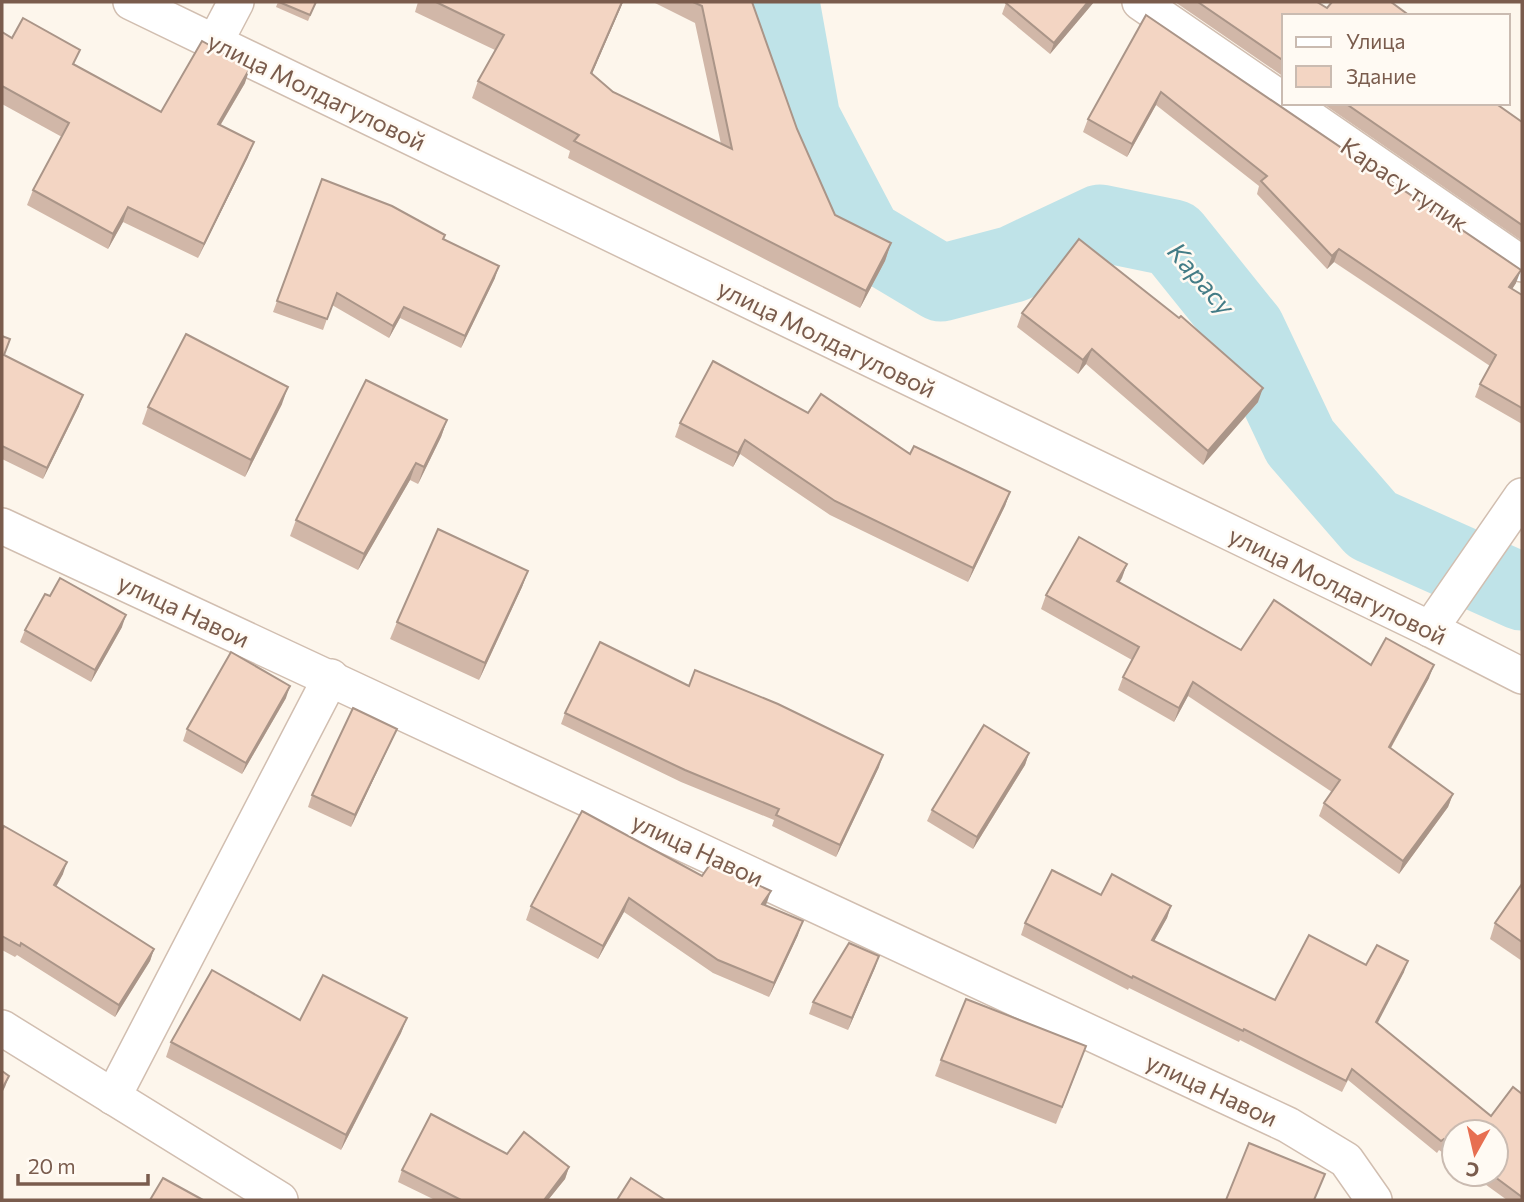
<svg xmlns="http://www.w3.org/2000/svg" width="1524" height="1202" font-family="Commissioner,sans-serif">
  <style>
    .lines { fill: none; stroke-linecap: round; stroke-linejoin: round }
    .river { stroke: #bfe3e8; stroke-width: 77 }
    .minor-casing { stroke: #d1beb0; stroke-width: 38 }
    .minor { stroke: #fff; stroke-width: 35 }
    .wall { fill: #d1b7a8 }
    .shaded-wall { fill: #aa9588 }
    .building { fill: #f3d5c3; stroke: #aa9588; stroke-width: 2 }
    .labels { text-anchor: middle; dominant-baseline: central; stroke-width: 5; stroke-linejoin: round; paint-order: stroke }
    .street-label { font-size: 24px; fill: #7a5c4d; stroke: #fffaf3 }
    .water-label { font-size: 26px; font-style: italic; fill: #437c86; stroke: #fffaf3 }
  </style>
  <rect width="100%" height="100%" fill="#fdf6ec"/>
  <g class="lines">
    <polyline class="river" points="781,2 802,119 864,237 941,283 1013,264 1100,223 1173,238 1247,330 1300,442 1372,525 1522,592"/>
    <g class="minor-casing">
      <g id="minor">
        <polyline points="131,2 1430,629 1522,676"/>
        <polyline points="1140,2 1284,101"/>
        <polyline points="215,42 236,2"/>
        <polyline points="1288,103 1522,264"/>
        <polyline points="2,526 1288,1125 1346,1160 1374,1200"/>
        <polyline points="1430,629 1522,496"/>
        <polyline points="2,1028 280,1200"/>
        <polyline points="113,1097 331,677"/>
      </g>
    </g>
    <use href="#minor" class="minor"/>
  </g>
  <g class="wall">
    <polygon points="278,2 316,2 308,21 276,7"/>
    <polygon points="418,2 623,2 592,73 613,92 721,144 695,23 653,2 752,2 797,129 835,215 891,243 885,261 860,308 568,158 570,151 472,98 478,81 495,50 415,12"/>
    <polygon points="1094,2 1050,54 1002,14 1006,3"/>
    <polygon points="1175,2 1317,2 1327,8 1391,2 1284,16 1284,77"/>
    <polygon points="1146,15 1516,283 1512,289 1522,295 1522,424 1475,397 1480,384 1490,366 1334,262 1327,269 1257,194 1259,186 1156,105 1127,157 1083,132 1088,119"/>
    <polygon points="2,32 12,38 75,65 161,112 245,83 220,126 248,157 198,258 123,222 108,249 27,205 33,190 62,137 2,104"/>
    <polygon points="1322,103 1495,103 1522,122 1522,241"/>
    <polygon points="322,179 444,239 495,278 461,348 400,318 389,338 332,305 323,330 273,312"/>
    <polygon points="1022,313 1179,318 1258,402 1203,465 1086,364 1078,374 1017,327"/>
    <polygon points="2,336 4,356 79,406 43,479 2,459"/>
    <polygon points="282,404 245,477 142,424 148,407"/>
    <polygon points="808,413 910,454 1010,492 1005,506 968,582 830,515 740,454 733,467 675,437 680,423"/>
    <polygon points="447,420 441,437 418,484 410,480 358,570 290,536 296,520"/>
    <polygon points="1127,564 1119,583 1241,650 1371,665 1429,678 1391,748 1453,794 1448,807 1399,874 1319,816 1324,803 1332,792 1188,696 1174,722 1118,690 1123,677 1132,660 1041,609 1046,595"/>
    <polygon points="528,571 522,587 479,680 390,639 397,622"/>
    <polygon points="122,627 91,682 20,642 25,630"/>
    <polygon points="689,686 879,767 836,857 772,826 774,820 681,782 561,724 565,713"/>
    <polygon points="286,698 242,774 183,741 187,729"/>
    <polygon points="397,729 392,740 351,827 308,807 312,795"/>
    <polygon points="1029,753 1025,765 973,849 927,821 932,810"/>
    <polygon points="2,830 63,874 56,887 154,949 150,961 115,1017 17,955 15,957 2,950"/>
    <polygon points="702,876 766,905 798,935 769,997 713,973 624,912 598,959 526,920 531,906"/>
    <polygon points="1522,884 1522,961 1490,939 1495,923"/>
    <polygon points="1101,895 1171,906 1167,918 1154,941 1275,1000 1366,965 1404,972 1377,1023 1491,1116 1522,1094 1522,1200 1507,1200 1471,1174 1496,1174 1454,1132 1454,1161 1439,1150 1437,1153 1348,1080 1342,1092 1240,1040 1239,1042 1129,988 1128,990 1021,935 1025,923"/>
    <polygon points="879,956 848,1030 809,1014 813,1002"/>
    <polygon points="407,1018 401,1033 341,1150 166,1057 171,1042 300,1020"/>
    <polygon points="941,1060 1080,1063 1056,1124 935,1076"/>
    <polygon points="507,1154 569,1167 565,1179 548,1200 435,1200 398,1182 402,1170"/>
  </g>
  <g class="shaded-wall">
    <polygon points="622,2 623,2 585,90 591,73"/>
    <polygon points="1088,2 1094,2 1050,54 1054,43"/>
    <polygon points="250,68 245,83 212,139 218,124"/>
    <polygon points="1161,92 1156,105 1127,157 1132,144"/>
    <polygon points="254,142 248,157 198,258 204,244"/>
    <polygon points="128,207 123,222 108,249 113,234"/>
    <polygon points="891,243 885,261 860,308 866,291"/>
    <polygon points="1339,249 1334,262 1327,269 1332,256"/>
    <polygon points="499,266 495,278 461,348 465,336"/>
    <polygon points="1521,270 1516,283 1505,300 1509,287"/>
    <polygon points="404,307 400,318 389,338 393,326"/>
    <polygon points="1092,349 1086,364 1078,374 1083,360"/>
    <polygon points="288,387 282,404 245,477 251,460"/>
    <polygon points="1263,388 1258,402 1203,465 1208,451"/>
    <polygon points="83,395 79,406 43,479 47,468"/>
    <polygon points="447,420 441,437 418,484 424,467"/>
    <polygon points="745,440 740,454 733,467 738,453"/>
    <polygon points="416,463 410,480 358,570 364,554"/>
    <polygon points="1010,492 1005,506 968,582 973,568"/>
    <polygon points="1127,564 1122,578 1112,595 1117,581"/>
    <polygon points="528,571 522,587 479,680 485,663"/>
    <polygon points="126,615 122,627 91,682 95,670"/>
    <polygon points="1434,665 1429,678 1384,760 1389,747"/>
    <polygon points="1193,682 1188,696 1174,722 1179,708"/>
    <polygon points="290,686 286,698 242,774 246,763"/>
    <polygon points="397,729 392,740 351,827 355,815"/>
    <polygon points="1029,753 1025,765 973,849 977,837"/>
    <polygon points="883,755 879,767 836,857 840,845"/>
    <polygon points="1453,794 1448,807 1399,874 1403,861"/>
    <polygon points="67,862 63,874 50,897 54,885"/>
    <polygon points="771,891 766,905 757,918 762,904"/>
    <polygon points="629,898 624,912 598,959 603,946"/>
    <polygon points="1171,906 1167,918 1148,952 1152,940"/>
    <polygon points="803,921 798,935 769,997 774,983"/>
    <polygon points="154,949 150,961 115,1017 119,1005"/>
    <polygon points="879,956 875,968 848,1030 852,1018"/>
    <polygon points="1408,961 1404,972 1372,1034 1376,1022"/>
    <polygon points="407,1018 401,1033 341,1150 346,1135"/>
    <polygon points="9,1076 5,1087 2,1093 2,1089"/>
    <polygon points="569,1167 565,1179 548,1200 544,1200"/>
  </g>
  <g class="building">
    <polygon points="279,2 316,2 310,15"/>
    <polygon points="436,2 622,2 591,73 613,92 732,149 702,6 693,2 752,2 797,129 835,215 891,243 866,291 574,141 579,135 478,81 504,35"/>
    <polygon points="1007,2 1088,2 1054,43 1006,3"/>
    <polygon points="1198,2 1317,2 1327,8 1332,2 1391,2 1410,16 1284,16 1284,61"/>
    <polygon points="1146,15 1521,270 1509,287 1522,295 1522,408 1480,384 1496,355 1339,249 1332,256 1261,181 1267,176 1161,92 1132,144 1088,119"/>
    <polygon points="23,18 80,50 73,64 161,112 202,41 250,68 218,124 254,142 204,244 128,207 113,234 33,190 69,123 2,86 2,32 12,38"/>
    <polygon points="1345,103 1495,103 1522,122 1522,225"/>
    <polygon points="322,179 392,206 445,235 443,239 499,266 465,336 404,307 393,326 337,293 327,319 277,301"/>
    <polygon points="1079,239 1179,318 1181,316 1263,388 1208,451 1092,349 1083,360 1022,313"/>
    <polygon points="186,334 288,387 251,460 148,407"/>
    <polygon points="2,336 10,339 4,355 83,395 47,468 2,446"/>
    <polygon points="713,361 808,413 821,394 910,454 914,446 1010,492 973,568 835,501 745,440 738,453 680,423"/>
    <polygon points="366,380 447,420 424,467 416,463 364,554 296,520"/>
    <polygon points="438,529 528,571 485,663 397,622"/>
    <polygon points="1079,537 1127,564 1117,581 1241,650 1274,600 1371,665 1386,638 1434,665 1389,747 1453,794 1403,861 1324,803 1340,780 1193,682 1179,708 1123,677 1139,647 1046,595"/>
    <polygon points="60,578 126,615 95,670 25,630 45,594 50,596"/>
    <polygon points="600,642 689,686 695,670 778,704 883,755 840,845 776,815 779,809 685,770 565,713"/>
    <polygon points="231,652 290,686 246,763 187,729"/>
    <polygon points="353,708 397,729 355,815 312,795"/>
    <polygon points="984,725 1029,753 977,837 932,810"/>
    <polygon points="582,811 702,876 711,863 771,891 762,904 803,921 774,983 718,960 629,898 603,946 531,906"/>
    <polygon points="4,826 67,862 54,885 154,949 119,1005 21,943 20,946 2,936 2,830"/>
    <polygon points="1052,870 1101,895 1112,874 1171,906 1152,940 1275,1000 1309,935 1366,965 1377,945 1408,961 1376,1022 1491,1116 1513,1087 1522,1094 1522,1197 1491,1174 1496,1174 1496,1132 1454,1132 1454,1146 1444,1139 1441,1141 1352,1069 1346,1081 1244,1029 1243,1031 1133,976 1132,978 1025,923"/>
    <polygon points="1522,884 1522,942 1495,923"/>
    <polygon points="849,943 879,956 852,1018 813,1002"/>
    <polygon points="212,970 300,1020 323,975 407,1018 346,1135 171,1042"/>
    <polygon points="966,999 1086,1046 1062,1107 941,1060"/>
    <polygon points="2,1071 9,1076 2,1089"/>
    <polygon points="431,1114 507,1154 524,1132 569,1167 544,1200 461,1200 402,1170"/>
    <polygon points="1249,1143 1325,1174 1314,1200 1226,1200"/>
    <polygon points="163,1178 203,1200 150,1200"/>
    <polygon points="631,1178 665,1200 617,1200"/>
  </g>
  <g class="labels">
    <g class="street-label">
      <text transform="translate(317 91) rotate(26)">улица Молдагуловой</text>
      <text transform="translate(1405 184) rotate(34)">Карасу тупик</text>
      <text transform="translate(827 338) rotate(26)">улица Молдагуловой</text>
      <text transform="translate(1338 585) rotate(26)">улица Молдагуловой</text>
      <text transform="translate(184 610) rotate(25)">улица Навои</text>
      <text transform="translate(698 849) rotate(25)">улица Навои</text>
      <text transform="translate(1212 1089) rotate(25)">улица Навои</text>
    </g>
    <g class="water-label">
      <text transform="translate(1202 278) rotate(49)">Карасу</text>
    </g>
  </g>
  <rect width="1524" height="1202" fill="none" stroke="#7a5c4d" stroke-width="7"/>
  <rect x="1282" y="14" width="228" height="91" fill="#fffaf3" stroke="#cabbb1" stroke-width="2"/>
  <rect x="1296" y="37" width="35" height="10" fill="#ffffff" stroke="#cabbb1" stroke-width="2"/>
  <text x="1346" y="49" font-size="21" fill="#7a5c4d">Улица</text>
  <rect x="1296" y="66" width="35" height="21" fill="#f3d5c3" stroke="#cabbb1" stroke-width="2"/>
  <text x="1346" y="84" font-size="21" fill="#7a5c4d">Здание</text>
  <g transform="translate(1475 1153) rotate(188)"><circle r="33" fill="#fffaf3" stroke="#cabbb1" stroke-width="2"/>
  <path d="M0-5L12 26L0 18L-12 26Z" fill="#e76f51"/>
  <text y="-10" font-size="19" font-weight="bold" text-anchor="middle" fill="#7a5c4d">С</text>
  </g>
  <path d="M18 1174v10h130v-10" fill="none" stroke="#7a5c4d" stroke-width="3.5"/>
  <text x="28" y="1174" font-size="21" fill="#7a5c4d" stroke="#fffaf3" stroke-width="5" paint-order="stroke">20 m</text>
</svg>
